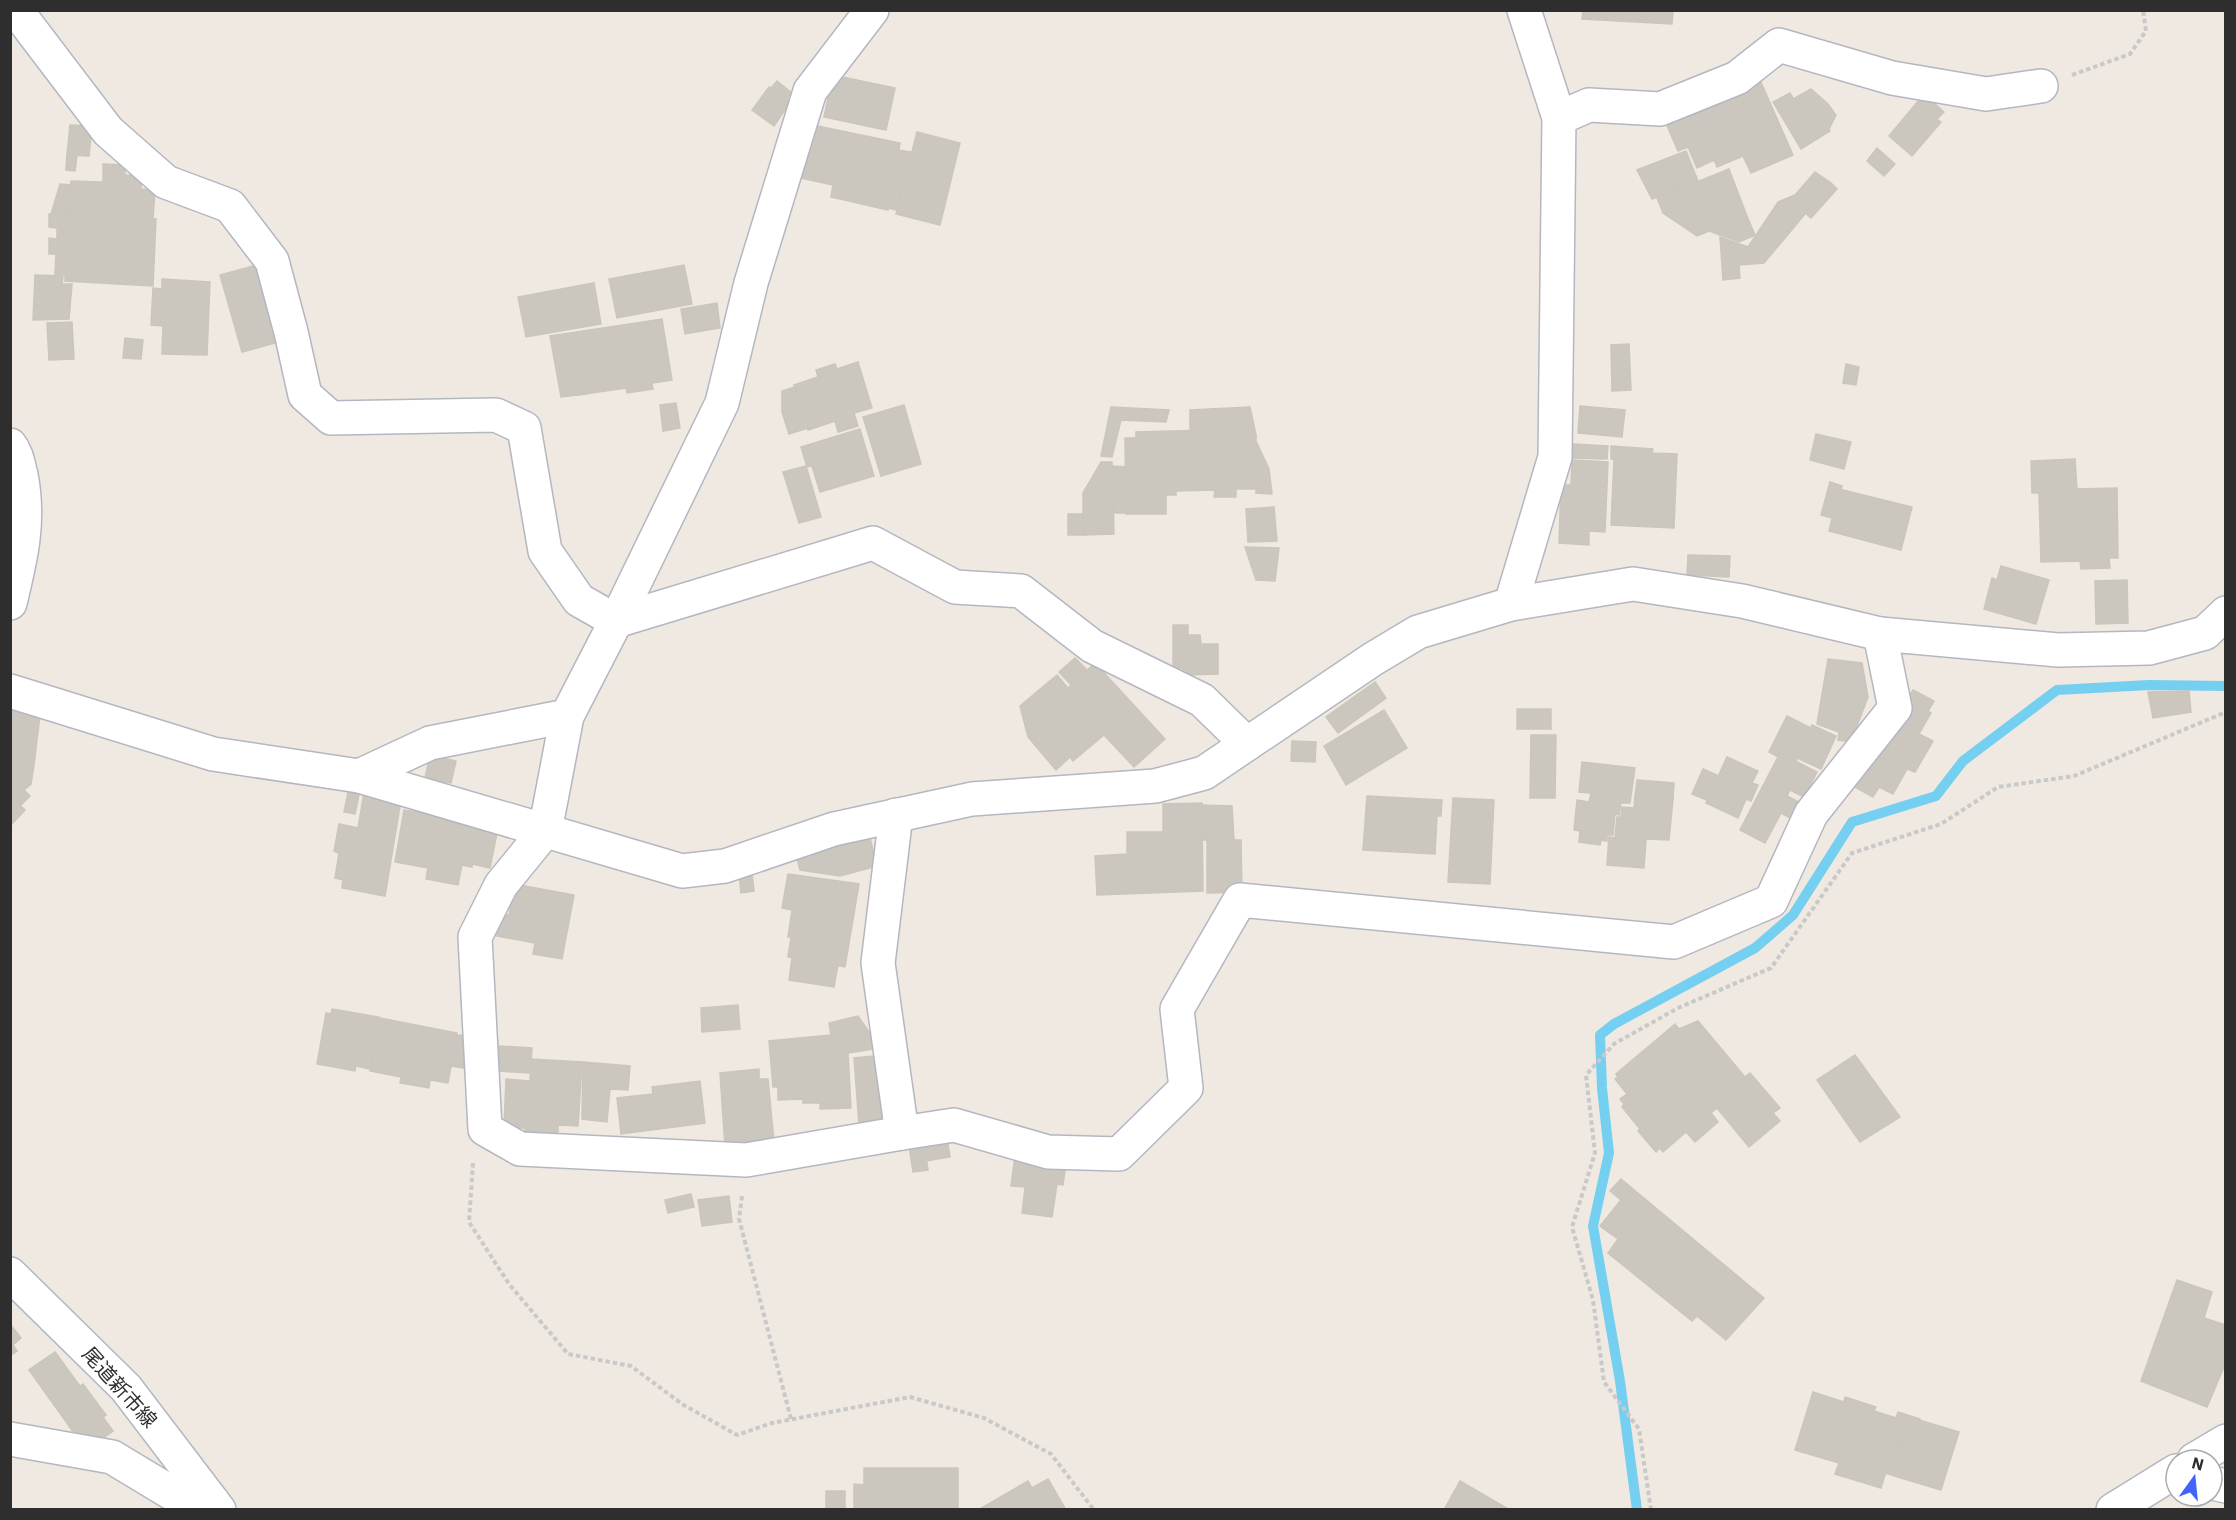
<svg xmlns="http://www.w3.org/2000/svg" width="2236" height="1520" font-family="'IBM Plex Sans','Noto Sans JP',sans-serif">
  <style>
    .lines { fill: none; stroke-linecap: round; stroke-linejoin: round }
    .stream { stroke: #75cff0; stroke-width: 10 }
    .building { fill: #cbc7bf; stroke: #cbc5ba; stroke-width: 1.5 }
    .minor-casing { stroke: #b4b7c1; stroke-width: 36 }
    .secondary-casing { stroke: #b4b7c1; stroke-width: 36 }
    .path { stroke: #c9c9c9; stroke-width: 4; stroke-dasharray: 4.5 3; stroke-linecap: butt }
    .minor { stroke: #fff; stroke-width: 33 }
    .secondary { stroke: #fff; stroke-width: 33 }
    .labels { text-anchor: middle; dominant-baseline: central; stroke-width: 4.5; stroke-linejoin: round; paint-order: stroke }
    .street-label { font-size: 20px; fill: #2e2e2e; stroke: #fff }
  </style>
  <rect width="100%" height="100%" fill="#efe9e1"/>
  <g class="lines">
    <polyline class="stream" points="1637,1510 1620,1381 1593,1226 1609,1153 1602,1088 1600,1035 1614,1024 1755,948 1793,915 1852,822 1936,796 1963,761 2057,690 2149,685 2226,686"/>
  </g>
  <g class="building">
    <polygon points="1583,10 1699,10 1673,11 1672,24 1582,19"/>
    <polygon points="833,75 895,88 886,130 824,117"/>
    <polygon points="1760,80 1793,155 1751,173 1743,156 1717,167 1714,160 1697,168 1688,147 1678,151 1665,121"/>
    <polygon points="777,81 792,93 787,98 791,101 774,126 752,110 769,87 771,88"/>
    <polygon points="1811,89 1828,104 1836,115 1829,129 1830,131 1817,139 1793,99"/>
    <polygon points="1790,93 1817,139 1801,149 1773,102"/>
    <polygon points="1924,94 1944,112 1937,119 1941,122 1912,156 1889,136"/>
    <polygon points="808,124 900,143 888,210 831,197 833,185 796,177"/>
    <polygon points="70,125 92,126 89,156 67,155"/>
    <polygon points="917,132 960,143 940,225 896,214"/>
    <polygon points="1877,148 1895,164 1884,176 1867,161"/>
    <polygon points="899,150 911,152 897,210 888,208"/>
    <polygon points="1686,151 1698,181 1652,199 1637,170"/>
    <polygon points="67,155 77,156 75,171 66,170"/>
    <polygon points="103,164 125,165 125,175 142,176 141,189 155,190 153,219 69,215 71,181 103,182"/>
    <polygon points="1729,169 1747,216 1697,236 1663,213 1657,198"/>
    <polygon points="1815,172 1831,183 1764,263 1739,265 1740,278 1723,280 1720,237 1748,247 1778,202 1795,195"/>
    <polygon points="1831,183 1837,189 1811,218 1805,213"/>
    <polygon points="60,184 71,185 69,215 51,214"/>
    <polygon points="49,214 156,219 153,286 65,281 65,275 55,274 56,254 49,254 49,238 57,239 57,228 49,227"/>
    <polygon points="1747,216 1755,235 1739,242 1709,231"/>
    <polygon points="257,265 279,342 242,352 220,275"/>
    <polygon points="684,265 692,304 617,318 609,279"/>
    <polygon points="35,275 63,276 62,284 72,284 69,319 33,320"/>
    <polygon points="162,279 210,282 207,355 162,354 163,326 151,325 153,288 162,289"/>
    <polygon points="594,283 601,324 526,337 518,297"/>
    <polygon points="717,303 720,328 685,334 681,309"/>
    <polygon points="662,319 672,380 652,383 653,389 627,393 626,388 586,394 577,332"/>
    <polygon points="72,322 74,359 49,360 47,323"/>
    <polygon points="577,332 586,394 561,397 550,336"/>
    <polygon points="125,338 143,340 141,359 123,358"/>
    <polygon points="1629,344 1631,390 1612,391 1611,345"/>
    <polygon points="858,362 872,408 854,413 858,426 838,432 835,421 808,430 794,385 818,377 816,370 835,364 837,369"/>
    <polygon points="1846,364 1859,367 1856,385 1843,383"/>
    <polygon points="795,387 808,428 789,434 782,412 782,391"/>
    <polygon points="676,403 680,428 663,431 660,405"/>
    <polygon points="904,405 921,464 881,476 863,417"/>
    <polygon points="1580,406 1625,410 1622,437 1578,433"/>
    <polygon points="1111,407 1169,410 1166,422 1121,420 1112,457 1101,456"/>
    <polygon points="1250,407 1256,435 1246,435 1246,429 1190,431 1190,410"/>
    <polygon points="860,429 874,476 820,492 812,466 807,467 801,447"/>
    <polygon points="1246,429 1246,435 1256,435 1256,489 1236,489 1236,497 1214,497 1215,490 1176,491 1176,495 1166,495 1166,514 1126,514 1125,438 1136,438 1136,432"/>
    <polygon points="1816,434 1851,442 1844,469 1810,460"/>
    <polygon points="1256,441 1269,469 1272,494 1256,493"/>
    <polygon points="1573,444 1608,446 1607,459 1572,458"/>
    <polygon points="1611,446 1653,449 1652,453 1677,454 1674,528 1611,525 1614,459 1611,459"/>
    <polygon points="2075,459 2077,489 2117,488 2118,558 2109,558 2110,568 2081,569 2080,561 2041,562 2039,493 2032,493 2031,461"/>
    <polygon points="1572,460 1608,462 1605,532 1589,531 1589,545 1559,543 1561,485 1571,485"/>
    <polygon points="1101,462 1112,462 1114,534 1083,535 1083,493"/>
    <polygon points="806,466 821,517 799,523 783,472"/>
    <polygon points="1112,466 1126,467 1126,513 1114,513"/>
    <polygon points="1830,482 1842,486 1832,518 1821,515"/>
    <polygon points="1839,489 1912,507 1901,550 1829,531"/>
    <polygon points="1274,507 1277,541 1248,542 1246,509"/>
    <rect x="1068" y="514" width="15" height="21"/>
    <polygon points="1245,547 1279,548 1275,581 1256,580"/>
    <polygon points="1688,555 1730,556 1729,577 1687,575"/>
    <polygon points="2001,566 2049,580 2036,624 1984,609 1992,578 1997,580"/>
    <polygon points="2127,580 2128,623 2096,624 2095,581"/>
    <polygon points="1173,625 1188,625 1188,635 1200,635 1201,644 1218,644 1218,674 1183,675 1183,668 1173,669"/>
    <polygon points="1075,658 1087,670 1071,685 1059,672"/>
    <polygon points="1828,659 1862,663 1868,697 1851,742 1838,740 1839,732 1817,724"/>
    <polygon points="1095,663 1165,739 1134,767 1104,735 1073,761 1070,757 1056,770 1028,737 1020,706 1057,675 1068,688"/>
    <polygon points="1375,682 1386,698 1338,733 1326,717"/>
    <polygon points="1913,690 1934,701 1928,711 1931,713 1919,734 1933,741 1915,772 1907,769 1893,794 1879,787 1873,797 1853,786"/>
    <polygon points="2189,691 2191,712 2153,718 2148,692"/>
    <rect x="1517" y="709" width="34" height="20"/>
    <polygon points="1384,710 1407,748 1346,785 1324,746"/>
    <polygon points="10,711 40,715 34,765 10,762"/>
    <polygon points="1787,716 1811,728 1796,761 1780,753 1778,757 1769,752"/>
    <polygon points="1812,725 1836,736 1821,769 1797,758"/>
    <polygon points="1531,735 1556,735 1555,798 1530,798"/>
    <polygon points="1292,741 1316,742 1315,762 1291,761"/>
    <polygon points="1780,753 1817,772 1804,797 1790,790 1787,796 1799,802 1790,818 1781,813 1765,843 1740,830"/>
    <polygon points="430,755 456,761 451,783 425,778"/>
    <polygon points="1727,757 1758,771 1752,783 1758,785 1751,801 1746,799 1738,818 1706,803"/>
    <polygon points="10,762 34,765 31,784 24,790 30,796 20,806 10,796"/>
    <polygon points="1582,762 1635,768 1630,803 1621,803 1619,815 1615,814 1613,835 1607,835 1607,841 1601,840 1600,845 1579,842 1580,831 1574,830 1577,800 1589,802 1591,793 1579,792"/>
    <polygon points="1703,769 1719,776 1707,800 1692,794"/>
    <polygon points="1637,780 1674,783 1673,799 1635,796"/>
    <polygon points="348,792 359,795 355,814 344,812"/>
    <polygon points="364,793 401,800 385,896 342,888 343,880 335,878 339,853 334,851 339,824 358,828"/>
    <polygon points="10,796 25,810 10,826"/>
    <polygon points="1367,796 1442,800 1441,816 1437,816 1435,854 1363,850"/>
    <polygon points="1635,796 1673,799 1669,840 1646,839 1644,868 1607,865 1609,837 1615,838 1617,817 1621,817 1622,807 1634,808"/>
    <polygon points="1453,798 1494,800 1490,884 1448,882"/>
    <polygon points="1202,803 1203,891 1097,895 1095,856 1127,854 1127,832 1163,832 1163,804"/>
    <polygon points="1202,805 1232,806 1234,840 1203,840"/>
    <polygon points="404,810 438,816 481,819 472,867 462,865 458,885 426,879 428,868 395,862"/>
    <polygon points="481,819 499,823 490,868 472,864"/>
    <polygon points="868,830 877,866 840,876 800,870 794,847"/>
    <polygon points="1207,840 1241,840 1242,892 1207,893"/>
    <polygon points="752,873 754,891 741,893 739,874"/>
    <polygon points="788,874 859,884 845,967 788,957 791,937 788,937 792,910 782,908"/>
    <polygon points="514,884 574,895 562,959 533,954 535,943 497,936 501,914 509,915"/>
    <polygon points="792,958 838,965 834,987 789,980"/>
    <polygon points="738,1005 740,1029 702,1032 701,1008"/>
    <polygon points="332,1009 379,1017 370,1069 356,1066 364,1020 331,1013"/>
    <polygon points="326,1013 364,1020 355,1071 317,1064"/>
    <polygon points="858,1016 880,1048 848,1053 851,1108 820,1109 820,1103 803,1103 803,1099 778,1100 778,1087 773,1087 769,1041 831,1035 829,1023"/>
    <polygon points="380,1018 457,1033 448,1083 430,1080 429,1088 400,1083 401,1077 370,1071"/>
    <polygon points="1698,1021 1745,1077 1750,1073 1780,1108 1773,1113 1780,1121 1749,1147 1717,1108 1711,1113 1718,1122 1695,1142 1686,1132 1663,1152 1660,1148 1656,1152 1638,1131 1640,1129 1622,1107 1624,1104 1620,1099 1627,1094 1615,1079 1618,1077 1616,1074 1675,1024 1679,1029"/>
    <polygon points="457,1035 468,1036 471,1069 451,1066"/>
    <polygon points="499,1046 532,1048 530,1073 498,1071"/>
    <polygon points="883,1055 888,1123 859,1125 854,1058"/>
    <polygon points="1855,1055 1900,1117 1860,1142 1817,1080"/>
    <polygon points="531,1059 582,1062 578,1126 558,1125 558,1136 525,1135 525,1128 504,1127 506,1079 530,1081"/>
    <polygon points="583,1062 630,1066 628,1090 610,1089 607,1122 582,1119"/>
    <polygon points="759,1069 759,1079 768,1079 774,1142 725,1146 720,1073"/>
    <polygon points="700,1081 705,1123 621,1134 617,1098 653,1094 652,1087"/>
    <polygon points="946,1132 950,1157 926,1161 922,1136"/>
    <polygon points="924,1144 928,1170 913,1172 909,1146"/>
    <polygon points="1015,1156 1066,1163 1063,1185 1026,1180 1025,1187 1011,1186"/>
    <polygon points="1621,1179 1764,1298 1726,1340 1697,1316 1692,1321 1608,1253 1618,1239 1600,1226 1621,1200 1610,1191"/>
    <polygon points="1026,1180 1057,1184 1052,1217 1022,1213"/>
    <polygon points="691,1194 694,1207 668,1213 665,1200"/>
    <polygon points="729,1196 732,1222 702,1226 698,1200"/>
    <polygon points="2177,1280 2212,1292 2204,1318 2226,1325 2226,1362 2207,1407 2141,1381"/>
    <polygon points="10,1324 21,1338 13,1345 17,1351 10,1356"/>
    <polygon points="55,1352 80,1386 54,1405 29,1370"/>
    <polygon points="83,1384 106,1415 76,1436 54,1405"/>
    <polygon points="1813,1392 1844,1402 1845,1397 1876,1407 1874,1411 1909,1422 1901,1448 1894,1445 1881,1488 1835,1474 1839,1463 1795,1450"/>
    <polygon points="1898,1412 1920,1419 1901,1478 1885,1473 1894,1445 1901,1448 1909,1422 1896,1418"/>
    <polygon points="103,1417 113,1431 92,1446 82,1432"/>
    <polygon points="1919,1420 1959,1432 1941,1490 1901,1478"/>
    <polygon points="864,1468 958,1468 958,1510 854,1510 854,1484 864,1485"/>
    <polygon points="1048,1479 1066,1510 978,1510 1028,1481 1032,1488"/>
    <polygon points="1460,1481 1510,1510 1444,1510"/>
    <rect x="826" y="1491" width="19" height="19"/>
  </g>
  <g class="lines">
    <g class="minor-casing">
      <g id="minor">
        <polyline points="16,10 108,131 166,182 230,206 272,261 291,332 305,395 331,418 496,415 524,428 545,551 579,600 616,621 873,543 955,587 1021,591 1092,646 1202,700 1247,744"/>
        <polyline points="1559,118 1589,105 1660,109 1737,78 1779,45 1892,78 1986,94 2041,86"/>
        <path d="M 10,445 C 17,454 18,464 21,475 C 30,521 21,558 10,603"/>
        <polyline points="1511,604 1555,457 1559,118 1524,10"/>
        <polyline points="10,691 213,754 359,776 682,871 725,866 834,829 972,799 1155,786 1204,773 1373,659 1418,632 1511,604 1633,584 1742,601 1880,634 2058,650 2149,648 2205,633 2226,613"/>
        <polyline points="567,716 545,831 501,885 475,937 485,1129 520,1149 746,1160 902,1133 878,963 896,815"/>
        <polyline points="359,776 430,743 567,716 616,621 722,403 751,283 810,91 872,10"/>
        <polyline points="902,1133 954,1125 1048,1152 1119,1154 1186,1088 1177,1009 1240,900 1674,942 1771,901 1811,814 1895,708 1880,634"/>
        <polyline points="10,1439 112,1457 185,1501 213,1502"/>
        <polyline points="2212,1483 2226,1486"/>
      </g>
    </g>
    <g class="secondary-casing">
      <g id="secondary">
        <polyline points="10,1274 126,1388 219,1510"/>
        <polyline points="2194,1460 2226,1441"/>
        <polyline points="2113,1510 2176,1471"/>
      </g>
    </g>
    <g class="path">
      <polyline points="2072,75 2130,54 2146,31 2143,10"/>
      <polyline points="473,1163 469,1222 509,1284 568,1354 631,1366 682,1404 737,1435 772,1423 910,1397 984,1418 1051,1454 1094,1510"/>
      <polyline points="742,1196 739,1219 791,1419"/>
      <polyline points="1651,1510 1639,1429 1604,1382 1593,1300 1572,1227 1595,1153 1586,1075 1614,1044 1678,1008 1771,968 1852,853 1941,824 1998,787 2074,776 2226,712"/>
    </g>
    <use href="#minor" class="minor"/>
    <use href="#secondary" class="secondary"/>
  </g>
  <g class="labels">
    <g class="street-label">
      <text transform="translate(120 1387) rotate(48)">尾道新市線</text>
    </g>
  </g>
  <rect width="2236" height="1520" fill="none" stroke="#2e2e2e" stroke-width="24"/>
  <g transform="translate(2194 1478) rotate(15)"><circle r="28" fill="#ffffff" stroke="#ababab" stroke-width="1.5"/>
  <path d="M0-4.5L10 22L0 15L-10 22Z" fill="#4264fb"/>
  <text y="-9" font-size="16" font-weight="bold" text-anchor="middle" fill="#2e2e2e">N</text>
  </g>
</svg>
